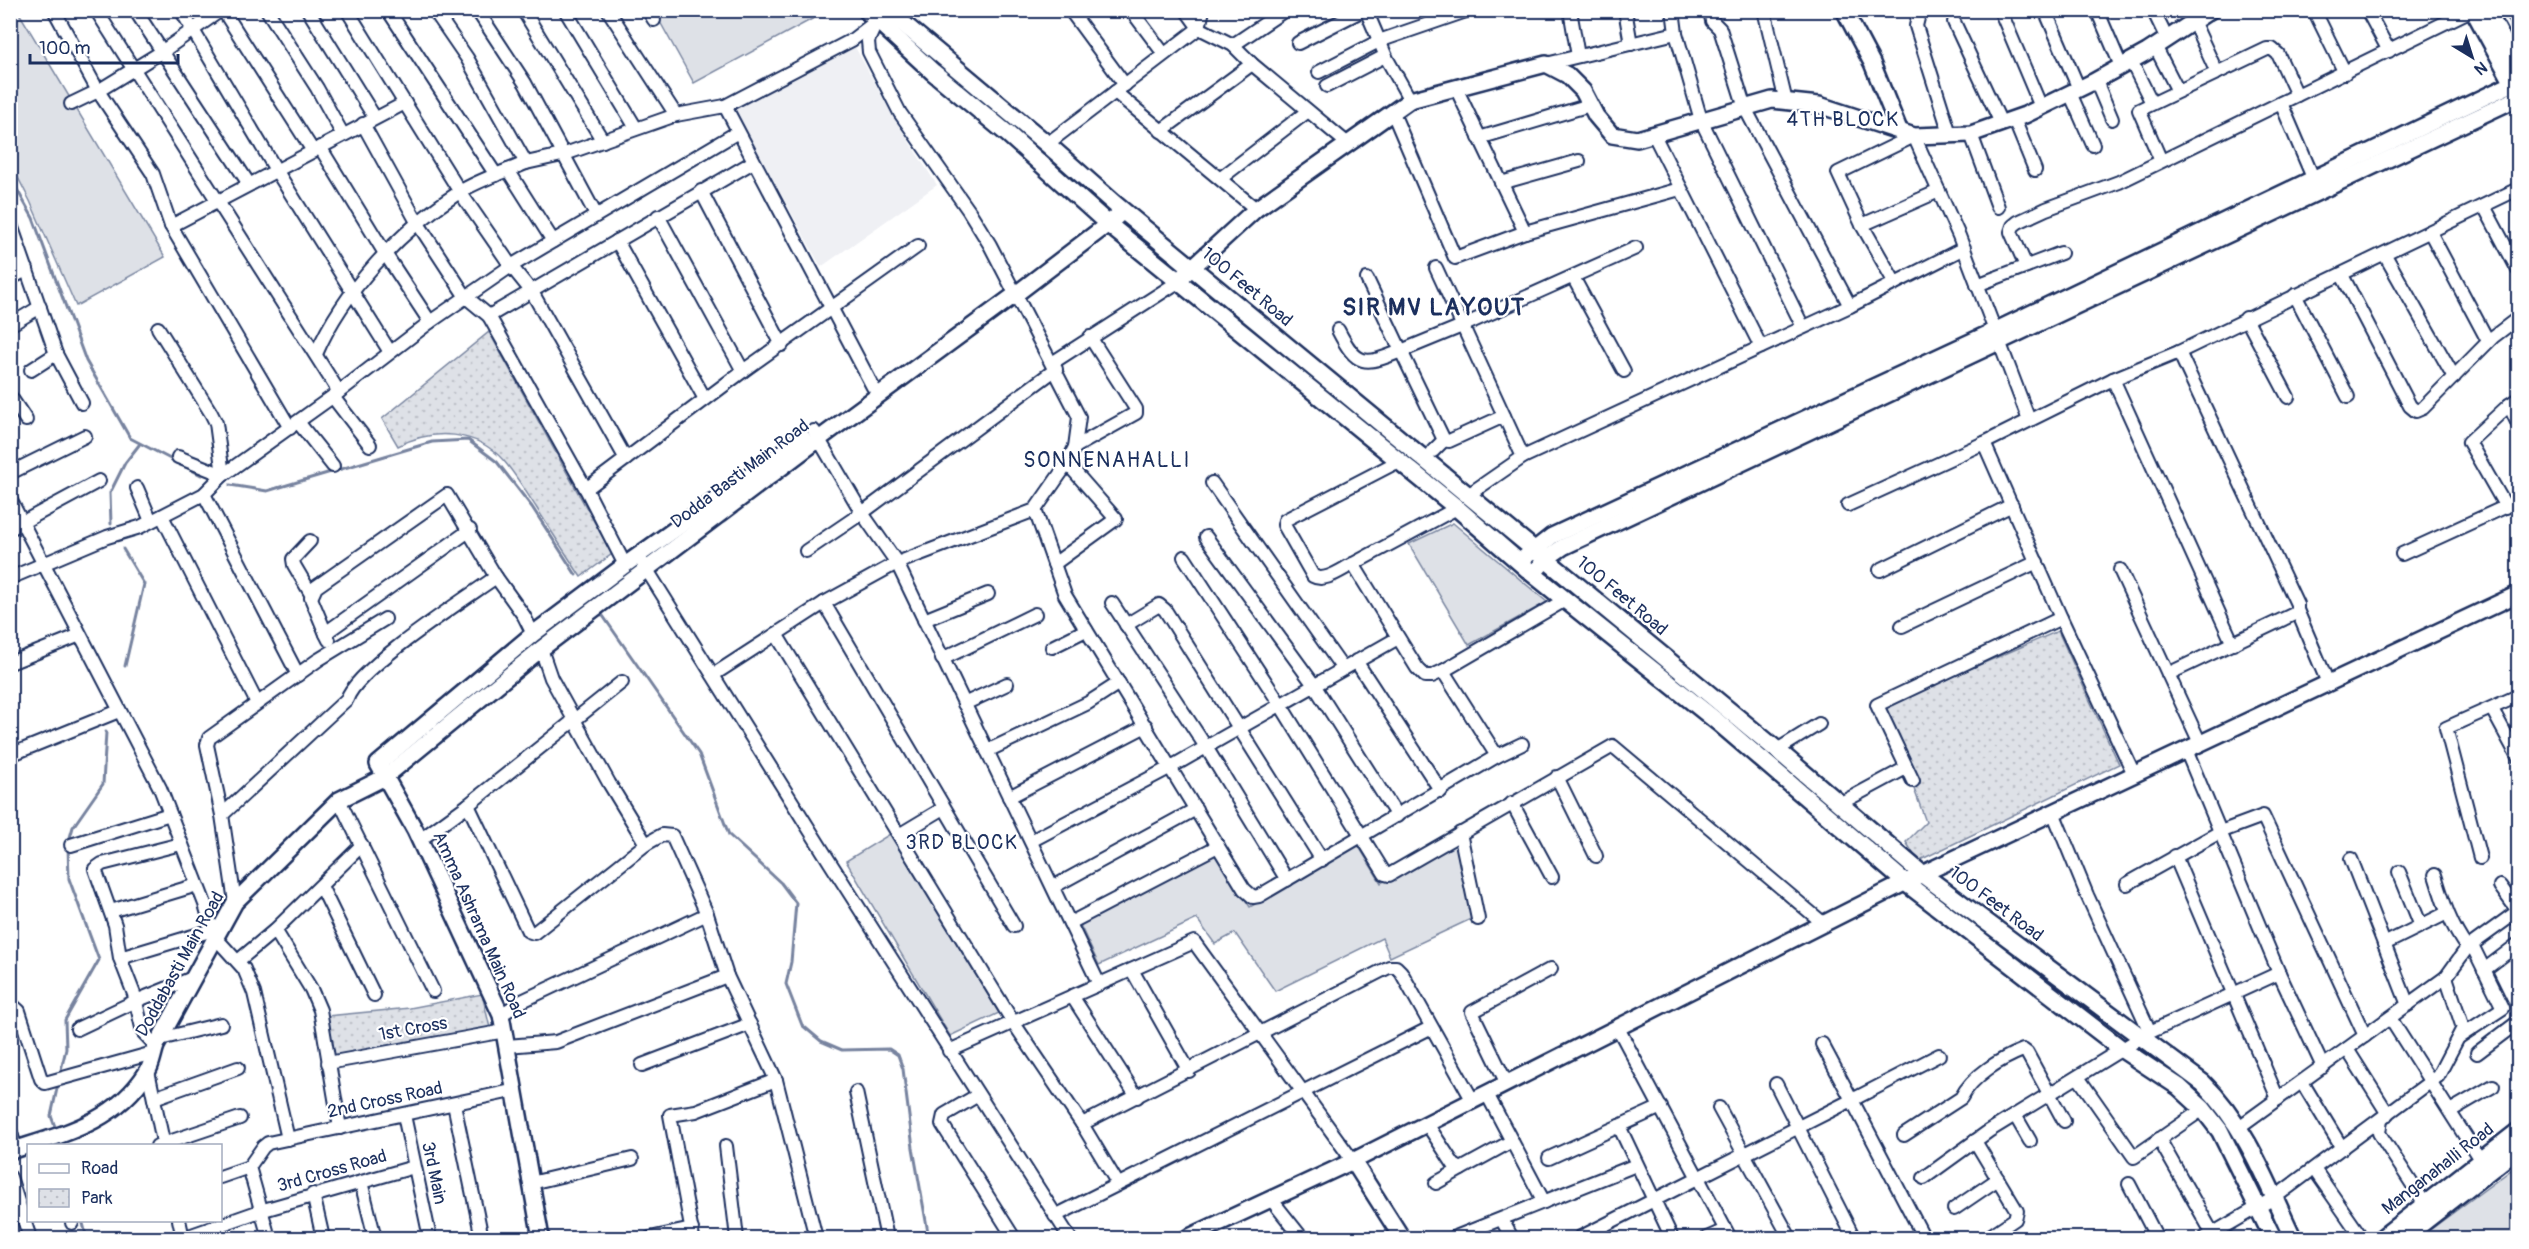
<svg xmlns="http://www.w3.org/2000/svg" width="2529" height="1249" font-family="Pangolin,sans-serif">
  <style>
    .built { fill: #eff0f4 }
    .grass { fill: #dee1e7; stroke: #7c88a2; stroke-width: 1.5 }
    .park { fill: url(#park-dots); stroke: #7c88a2; stroke-width: 1.5 }
    .lines { fill: none; stroke-linecap: round; stroke-linejoin: round }
    .stream { stroke: #77839f; stroke-width: 3 }
    .minor-casing { stroke: #1b2f5e; stroke-width: 16 }
    .tertiary-casing { stroke: #1b2f5e; stroke-width: 20 }
    .secondary-casing { stroke: #1b2f5e; stroke-width: 21 }
    .minor { stroke: #fff; stroke-width: 12 }
    .tertiary { stroke: #fff; stroke-width: 15 }
    .secondary { stroke: #fff; stroke-width: 16 }
    .labels { text-anchor: middle; dominant-baseline: central; stroke-width: 4.5; stroke-linejoin: round; paint-order: stroke }
    .street-label { font-size: 18px; fill: #1b2f5e; stroke: #fff }
    .neighbourhood-label { font-size: 20px; letter-spacing: 1.5px; fill: #1b2f5e; stroke: #fff }
    .quarter-label { font-size: 21px; letter-spacing: 1.5px; fill: #1b2f5e; stroke: #fff }
    .district-label { font-size: 24px; font-weight: bold; letter-spacing: 1.5px; fill: #1b2f5e; stroke: #fff }
  </style>
  <defs>
    <pattern id="park-dots" width="8" height="8" patternUnits="userSpaceOnUse" patternTransform="scale(1.5)"><rect width="8" height="8" fill="#dee1e7"/><path d="M2 2h.1M6 6h.1" fill="none" stroke="#bec1c9" stroke-width="1.8" stroke-linecap="round"/></pattern>
  </defs>
  <rect width="100%" height="100%" fill="#fff"/>
  <filter id="ink" filterUnits="userSpaceOnUse"><feTurbulence type="fractalNoise" baseFrequency=".0167" numOctaves="2"/><feDisplacementMap in="SourceGraphic" scale="12" xChannelSelector="R" yChannelSelector="G"/><feConvolveMatrix kernelMatrix="1 2 1 2 8 2 1 2 1" color-interpolation-filters="sRGB"/></filter>
  <g filter="url(#ink)">
    <polygon class="built" points="855,47 895,120 937,185 821,267 734,107"/>
    <g class="grass">
      <polygon points="10,11 18,11 165,257 76,306 30,201 11,164"/>
      <polygon points="654,11 827,11 694,83"/>
      <polygon points="1453,523 1547,602 1469,645 1409,544"/>
      <polygon points="890,834 999,1013 950,1036 846,861"/>
      <polygon points="1457,839 1473,918 1390,957 1382,938 1275,991 1235,933 1215,944 1197,919 1099,965 1080,925 1214,852 1250,907 1358,845 1381,883"/>
      <polygon points="2518,1165 2518,1238 2419,1238"/>
    </g>
    <g class="park">
      <path d="M 489,332 L 612,554 L 581,577 C 566,554 551,531 536,507 C 526,492 516,475 504,461 C 477,430 433,428 398,446 L 382,419 Z"/>
      <polygon points="2058,631 2119,764 1918,861 1906,842 1926,822 1884,706"/>
      <polygon points="482,994 490,1028 335,1058 327,1016 410,1008"/>
    </g>
    <g class="lines">
      <g class="stream">
        <polyline points="2504,10 2518,38"/>
        <polyline points="10,177 33,218 86,361 130,438 201,475"/>
        <polyline points="230,485 267,491 432,442 468,440 497,462 532,507 576,575"/>
        <polyline points="111,524 110,493 125,463 139,445"/>
        <polyline points="123,549 144,584 125,666"/>
        <polyline points="601,613 699,754 729,835 781,883 796,903 791,962 786,984 802,1025 821,1041 842,1050 889,1049 898,1055 903,1069 913,1148 929,1238"/>
        <polyline points="69,841 73,827 103,784 106,732"/>
        <polyline points="60,1074 66,1049 65,1020 99,960 69,879 68,847"/>
        <polyline points="57,1132 51,1116 58,1084"/>
        <polyline points="82,1220 87,1238"/>
      </g>
      <g class="minor-casing">
        <g id="minor">
          <polyline points="54,10 98,91 71,104"/>
          <polyline points="135,10 249,184"/>
          <polyline points="181,10 276,170 390,352"/>
          <polyline points="221,10 163,51 98,91 153,174 171,226 290,428"/>
          <polyline points="223,10 313,151"/>
          <polyline points="267,10 317,88 343,135"/>
          <polyline points="308,10 375,118"/>
          <polyline points="347,10 460,192 511,266 532,292 626,459"/>
          <polyline points="388,10 496,175"/>
          <polyline points="434,10 467,58 526,163 562,155 676,115 725,106 852,40 874,23"/>
          <polyline points="477,10 525,83 596,215"/>
          <polyline points="523,10 603,141"/>
          <polyline points="565,10 636,128"/>
          <polyline points="608,10 676,115"/>
          <polyline points="648,10 654,20"/>
          <polyline points="1070,10 1125,85"/>
          <polyline points="1131,10 1164,54"/>
          <polyline points="1186,10 1199,28 1233,45 1252,64 1348,144"/>
          <polyline points="1366,10 1387,59 1410,100"/>
          <polyline points="1570,10 1578,56"/>
          <polyline points="1625,10 1631,44"/>
          <polyline points="1710,10 1712,21 1720,29 1745,108 1850,306"/>
          <polyline points="1764,10 1786,102"/>
          <polyline points="1920,10 1916,26 1950,134"/>
          <polyline points="2000,10 2041,107"/>
          <polyline points="2045,10 2079,89"/>
          <polyline points="2097,10 2121,66"/>
          <polyline points="2153,10 2167,39"/>
          <polyline points="2314,10 2345,73"/>
          <polyline points="2367,10 2389,51"/>
          <polyline points="877,21 868,41 869,52 900,113 969,211 990,245 1079,417 1075,447 1065,467 1035,510 897,563 1099,984"/>
          <polyline points="1954,22 2001,123"/>
          <polyline points="2194,23 2217,73"/>
          <polyline points="1676,33 1701,120 1803,327"/>
          <polyline points="1298,43 1363,10"/>
          <polyline points="1233,45 1285,10"/>
          <polyline points="2155,46 2178,91"/>
          <polyline points="2131,61 2152,103"/>
          <polyline points="1546,64 1676,33 1673,10"/>
          <polyline points="1319,72 1379,41 1469,10"/>
          <polyline points="2096,81 2112,119"/>
          <polyline points="1327,86 1385,56"/>
          <polyline points="1456,88 1525,232"/>
          <polyline points="1115,92 1256,209"/>
          <polyline points="2070,93 2093,145"/>
          <polyline points="2281,103 2317,187"/>
          <polyline points="725,106 873,387"/>
          <polyline points="1393,113 1455,258 1525,232 1680,189"/>
          <polyline points="2014,119 2035,170"/>
          <polyline points="363,124 417,222 466,297 489,316"/>
          <polyline points="1161,131 1252,64"/>
          <polyline points="1653,133 1761,347"/>
          <polyline points="1971,134 1998,207"/>
          <polyline points="1479,138 1590,105"/>
          <polyline points="1047,144 1199,28 1203,10"/>
          <polyline points="320,147 386,255 430,322"/>
          <polyline points="2161,161 2139,110 2267,49 2272,49 2278,54 2297,95"/>
          <polyline points="753,162 489,316 586,489 743,371 918,246"/>
          <polyline points="508,170 553,241"/>
          <polyline points="1221,178 1308,111"/>
          <polyline points="1501,183 1579,161"/>
          <polyline points="701,191 782,345"/>
          <polyline points="2484,206 2518,270"/>
          <polyline points="658,216 743,371"/>
          <polyline points="10,222 56,354 82,403"/>
          <polyline points="1862,225 1939,191"/>
          <polyline points="171,226 405,103"/>
          <polyline points="2430,232 2488,341"/>
          <polyline points="617,241 705,399"/>
          <polyline points="2385,255 2454,377"/>
          <polyline points="2026,266 2011,232 2013,226 2018,222 2046,209 2119,182 2471,10"/>
          <polyline points="1436,268 1523,457"/>
          <polyline points="2342,275 2410,406 2416,411 2423,408 2493,337 2518,318"/>
          <polyline points="1573,277 1624,371"/>
          <polyline points="10,279 27,269"/>
          <polyline points="1367,279 1401,351 1462,326 1636,248"/>
          <polyline points="1895,283 1862,225 1838,173 1914,136 1959,236 2029,420"/>
          <polyline points="1977,285 2061,253"/>
          <polyline points="2295,295 2348,397"/>
          <polyline points="2246,318 2288,397"/>
          <polyline points="10,325 40,307"/>
          <polyline points="158,328 211,413 216,423 223,475"/>
          <path d="M 1338,330 C 1357,367 1364,366 1401,351 L 1444,440 L 1449,441 L 1504,416"/>
          <path d="M 316,354 C 343,291 401,230 458,193 C 478,180 504,172 526,163"/>
          <polyline points="1052,363 1178,282"/>
          <polyline points="31,370 56,354"/>
          <polyline points="2113,379 2233,644"/>
          <polyline points="339,392 430,322 511,266 738,132"/>
          <polyline points="10,396 26,420"/>
          <polyline points="333,397 370,445"/>
          <polyline points="2509,405 2518,424"/>
          <polyline points="298,422 333,466"/>
          <polyline points="1984,443 2061,618 2134,774"/>
          <polyline points="1075,447 1136,413 1136,409 1090,337"/>
          <polyline points="1433,451 1444,440"/>
          <polyline points="178,457 223,475"/>
          <polyline points="10,473 85,436"/>
          <polyline points="1212,483 1343,669"/>
          <polyline points="137,488 151,521"/>
          <polyline points="586,489 625,565"/>
          <polyline points="204,494 298,675"/>
          <polyline points="1468,495 1523,457 1850,306 1964,248"/>
          <polyline points="10,499 160,788 205,904 214,936 244,969 254,993 288,1139"/>
          <polyline points="1848,505 1984,443 2113,379 2179,352 2518,189"/>
          <polyline points="2506,507 2469,442 2509,405 2518,399"/>
          <polyline points="1457,508 1353,564 1417,668 1425,676 1432,676 1443,671 1565,600"/>
          <polyline points="1035,510 1065,595 1244,889 1253,897 1259,896 1497,756 1443,671"/>
          <polyline points="162,516 257,703"/>
          <polyline points="10,529 99,481"/>
          <polyline points="1206,537 1314,685 1397,816"/>
          <polyline points="310,541 293,559 294,565 311,594"/>
          <polyline points="806,551 862,513 1056,369"/>
          <polyline points="2402,554 2518,501"/>
          <polyline points="1184,557 1280,704 1385,874 1389,875 1613,746 1823,923"/>
          <polyline points="642,562 831,864 1070,1238"/>
          <polyline points="1054,564 1116,519 1067,463"/>
          <path d="M 1353,564 C 1342,569 1325,583 1313,576 L 1284,525 L 1285,520 L 1399,461"/>
          <polyline points="1880,570 2012,505"/>
          <polyline points="2120,570 2200,743"/>
          <polyline points="10,578 107,537 140,527 204,494 223,475 339,392 96,10"/>
          <polyline points="824,603 1014,926"/>
          <polyline points="1112,603 1206,747 1287,880"/>
          <polyline points="2297,610 2328,683"/>
          <polyline points="924,620 988,594"/>
          <polyline points="1126,625 1159,605 1165,610 1322,860"/>
          <polyline points="1902,626 2037,562"/>
          <polyline points="326,634 311,598 316,587 447,495 496,577 524,616 533,634"/>
          <polyline points="776,634 1013,1022 1082,1124 1118,1184"/>
          <polyline points="329,640 326,634 331,629 470,530"/>
          <polyline points="1052,647 1086,630"/>
          <polyline points="541,649 551,678 609,783 646,844"/>
          <polyline points="942,659 1035,614"/>
          <polyline points="1356,661 1441,791"/>
          <polyline points="10,663 80,635"/>
          <polyline points="2168,674 2294,614 2297,610 2297,604 2179,352"/>
          <polyline points="713,675 824,603 897,563 862,513 814,431"/>
          <polyline points="964,704 1007,684"/>
          <polyline points="2492,709 2518,757"/>
          <polyline points="1777,750 1819,724"/>
          <polyline points="2186,750 2279,973 2323,1067"/>
          <polyline points="987,751 1088,703 1119,683"/>
          <polyline points="10,755 119,711"/>
          <polyline points="1497,756 1522,744"/>
          <polyline points="1557,777 1596,856"/>
          <polyline points="1913,781 1877,705 2061,618"/>
          <polyline points="1009,797 1146,726"/>
          <polyline points="339,800 433,991"/>
          <polyline points="1512,803 1552,877"/>
          <polyline points="1841,803 1906,768"/>
          <polyline points="468,805 528,931 534,933 646,844 662,835 672,836 707,914 727,976 776,1080 816,1238"/>
          <polyline points="222,815 207,745 209,738 318,660 385,619"/>
          <polyline points="1460,833 1478,919"/>
          <polyline points="899,835 944,808"/>
          <polyline points="420,840 468,805 622,682"/>
          <polyline points="1031,841 1171,767 1398,638"/>
          <polyline points="71,845 170,814"/>
          <polyline points="2175,856 2278,1099"/>
          <polyline points="2480,858 2446,728 2518,696"/>
          <polyline points="2351,859 2408,1005"/>
          <polyline points="2399,872 2421,926"/>
          <path d="M 2435,875 C 2443,901 2450,925 2467,948"/>
          <polyline points="2127,884 2220,832 2263,816 2365,1036"/>
          <polyline points="321,886 374,995"/>
          <polyline points="2500,886 2518,911"/>
          <polyline points="1053,887 1196,809"/>
          <path d="M 235,902 L 222,815 L 347,699 C 357,668 465,599 496,577"/>
          <polyline points="111,911 197,885"/>
          <polyline points="1070,923 1218,846"/>
          <polyline points="275,930 311,989 320,1010 340,1128"/>
          <polyline points="2384,944 2447,913"/>
          <polyline points="120,958 213,930"/>
          <polyline points="238,961 275,930 362,845"/>
          <polyline points="1132,970 1189,1071"/>
          <polyline points="2484,970 2518,944"/>
          <polyline points="1072,996 1137,1097"/>
          <polyline points="10,1003 19,1011 41,1079 45,1083 153,1053"/>
          <polyline points="501,1015 522,1001 707,914"/>
          <polyline points="2390,1018 2481,1161"/>
          <polyline points="1618,1028 1730,1238"/>
          <polyline points="77,1029 136,1001 195,977"/>
          <polyline points="2150,1032 2279,973"/>
          <polyline points="2459,1037 2503,1008 2472,945"/>
          <polyline points="160,1039 221,1024"/>
          <polyline points="1822,1044 1852,1100 1939,1055"/>
          <polyline points="156,1046 143,1032 134,994 120,958 115,925 95,869 102,864 181,844"/>
          <polyline points="507,1046 556,1042 727,976"/>
          <polyline points="2347,1049 2388,1114"/>
          <polyline points="949,1051 1194,942 1353,1161"/>
          <polyline points="2477,1053 2518,1022"/>
          <polyline points="328,1063 505,1031"/>
          <polyline points="642,1065 750,1024"/>
          <polyline points="148,1071 164,1146"/>
          <polyline points="2078,1077 2134,1157 2203,1109"/>
          <polyline points="2302,1082 2342,1148"/>
          <polyline points="1507,1084 1472,1012 1551,969"/>
          <polyline points="1776,1084 1854,1238"/>
          <polyline points="856,1092 887,1238"/>
          <polyline points="1487,1094 1544,1202"/>
          <polyline points="978,1095 944,1115 942,1124 1014,1238"/>
          <polyline points="154,1098 238,1068"/>
          <polyline points="454,1104 482,1238"/>
          <polyline points="1719,1108 1790,1238"/>
          <polyline points="2450,1111 2493,1086"/>
          <polyline points="404,1115 430,1238"/>
          <polyline points="2015,1115 2030,1141"/>
          <polyline points="2381,1119 2379,1133 2425,1204"/>
          <polyline points="1082,1124 1389,967 1396,967 1401,972 1473,1101"/>
          <polyline points="1427,1124 1454,1165 1461,1169 1512,1141"/>
          <polyline points="2239,1127 2446,977"/>
          <polyline points="10,1130 16,1149"/>
          <path d="M 1904,1135 L 1961,1098 C 1972,1076 2000,1059 2023,1050 L 2027,1053 L 2064,1121"/>
          <polyline points="2159,1139 2213,1234"/>
          <polyline points="1975,1141 2017,1211 2015,1219 1987,1238"/>
          <polyline points="157,1146 240,1118"/>
          <polyline points="726,1146 737,1238"/>
          <polyline points="1549,1158 1661,1107"/>
          <polyline points="2314,1169 2362,1238"/>
          <polyline points="10,1177 30,1238"/>
          <polyline points="220,1177 249,1167"/>
          <polyline points="1924,1178 1989,1131 2150,1032 2087,895 2053,812"/>
          <polyline points="361,1182 375,1238"/>
          <polyline points="531,1183 632,1159"/>
          <polyline points="1436,1183 1461,1169"/>
          <polyline points="2129,1184 2157,1238"/>
          <polyline points="313,1194 323,1238"/>
          <polyline points="1271,1199 1302,1238"/>
          <polyline points="1954,1209 1998,1179"/>
          <polyline points="1055,1216 1430,1028"/>
          <polyline points="72,1220 72,1223"/>
          <polyline points="179,1220 183,1238"/>
          <polyline points="1502,1220 1512,1238"/>
          <polyline points="183,1238 260,1211 414,1167"/>
          <polyline points="269,1238 249,1167 263,1147 268,1143 516,1090"/>
          <polyline points="650,1238 692,1229"/>
          <polyline points="693,1238 670,1115 696,1111 776,1080"/>
          <polyline points="1453,1238 1636,1165"/>
          <polyline points="1579,1238 1654,1200 1619,1126"/>
          <polyline points="1672,1238 1654,1200 1852,1100 1924,1238"/>
          <polyline points="1707,1238 1725,1230"/>
          <polyline points="2205,1238 2274,1198 2438,1076 2463,1028 2446,977 2467,948 2518,911"/>
        </g>
      </g>
      <g class="tertiary-casing">
        <g id="tertiary">
          <polyline points="1844,10 1872,63 1900,132"/>
          <polyline points="2473,10 2517,91"/>
          <polyline points="2487,10 2518,67"/>
          <polyline points="1184,275 1256,209 1410,100 1546,64 1567,75 1583,91 1596,116 1612,135 1637,139 1772,100 1819,105 1914,136 1971,134 2025,115 2093,82 2147,52 2211,10"/>
          <polyline points="1520,561 1552,536 1994,331 2518,81"/>
          <polyline points="1533,574 1547,558 1563,547 2518,98"/>
          <path d="M 10,1151 C 63,1134 115,1123 147,1072 C 152,1065 153,1054 156,1046 L 235,902 L 339,800 L 385,777 L 541,649 L 819,439 L 1016,294 L 1108,224 L 1123,211"/>
          <polyline points="1353,1161 1922,874 2518,594"/>
          <polyline points="541,1238 501,1015 415,830 378,764 533,634 625,565 803,438"/>
          <polyline points="1187,1238 1353,1161 1402,1238"/>
          <polyline points="2381,1238 2518,1131"/>
          <polyline points="2404,1238 2518,1149"/>
        </g>
      </g>
      <g class="secondary-casing">
        <g id="secondary">
          <polyline points="866,10 933,72 1009,135 1108,224 1457,508 1533,574 1719,723 1906,883 2123,1050 2179,1087 2203,1109 2220,1131 2273,1238"/>
          <path d="M 887,10 L 1047,144 L 1116,205 L 1777,750 L 1922,874 L 2203,1083 C 2246,1125 2268,1185 2293,1238"/>
        </g>
      </g>
      <use href="#minor" class="minor"/>
      <use href="#tertiary" class="tertiary"/>
      <use href="#secondary" class="secondary"/>
    </g>
  </g>
  <g class="labels">
    <g class="street-label">
      <text transform="translate(1247 287) rotate(40)">100 Feet Road</text>
      <text transform="translate(740 474) rotate(-37)">Dodda Basti Main Road</text>
      <text transform="translate(1622 596) rotate(40)">100 Feet Road</text>
      <text transform="translate(1996 904) rotate(37)">100 Feet Road</text>
      <text transform="translate(479 925) rotate(66)">Amma Ashrama Main Road</text>
      <text transform="translate(180 964) rotate(-61)">Doddabasti Main Road</text>
      <text transform="translate(413 1029) rotate(-10)">1st Cross</text>
      <text transform="translate(385 1100) rotate(-12)">2nd Cross Road</text>
      <text transform="translate(2438 1169) rotate(-38)">Manganahalli Road</text>
      <text transform="translate(332 1171) rotate(-16)">3rd Cross Road</text>
      <text transform="translate(434 1173) rotate(78)">3rd Main</text>
    </g>
    <g class="neighbourhood-label">
      <text x="1843" y="119">4TH BLOCK</text>
      <text x="962" y="842">3RD BLOCK</text>
    </g>
    <g class="quarter-label">
      <text x="1107" y="460">SONNENAHALLI</text>
    </g>
    <g class="district-label">
      <text x="1434" y="307">SIR MV LAYOUT</text>
    </g>
  </g>
  <rect width="2529" height="1249" fill="none" stroke="#fff" stroke-width="36"/>
  <rect x="18" y="18" width="2493" height="1213" fill="none" stroke="#1b2f5e" stroke-width="2" filter="url(#ink)"/>
  <rect x="27" y="1144" width="195" height="78" fill="#ffffff" stroke="#a4acbf" stroke-width="1.5"/>
  <rect x="39" y="1164" width="30" height="9" fill="#ffffff" stroke="#a4acbf" stroke-width="1.5"/>
  <text x="81" y="1174" font-size="18" fill="#1b2f5e">Road</text>
  <rect x="39" y="1189" width="30" height="18" fill="url(#park-dots)" stroke="#a4acbf" stroke-width="1.5"/>
  <text x="81" y="1204" font-size="18" fill="#1b2f5e">Park</text>
  <g transform="translate(2472 57) rotate(142)" stroke="#ffffff" stroke-width="4.5" paint-order="stroke">
  <path d="M0-4.5L10 22L0 15L-10 22Z" fill="#1b2f5e"/>
  <text y="-9" font-size="16" font-weight="bold" text-anchor="middle" fill="#1b2f5e">N</text>
  </g>
  <path d="M30 54v9h148v-9" fill="none" stroke="#1b2f5e" stroke-width="3"/>
  <text x="39" y="54" font-size="18" fill="#1b2f5e" stroke="#ffffff" stroke-width="4.5" paint-order="stroke">100 m</text>
</svg>
